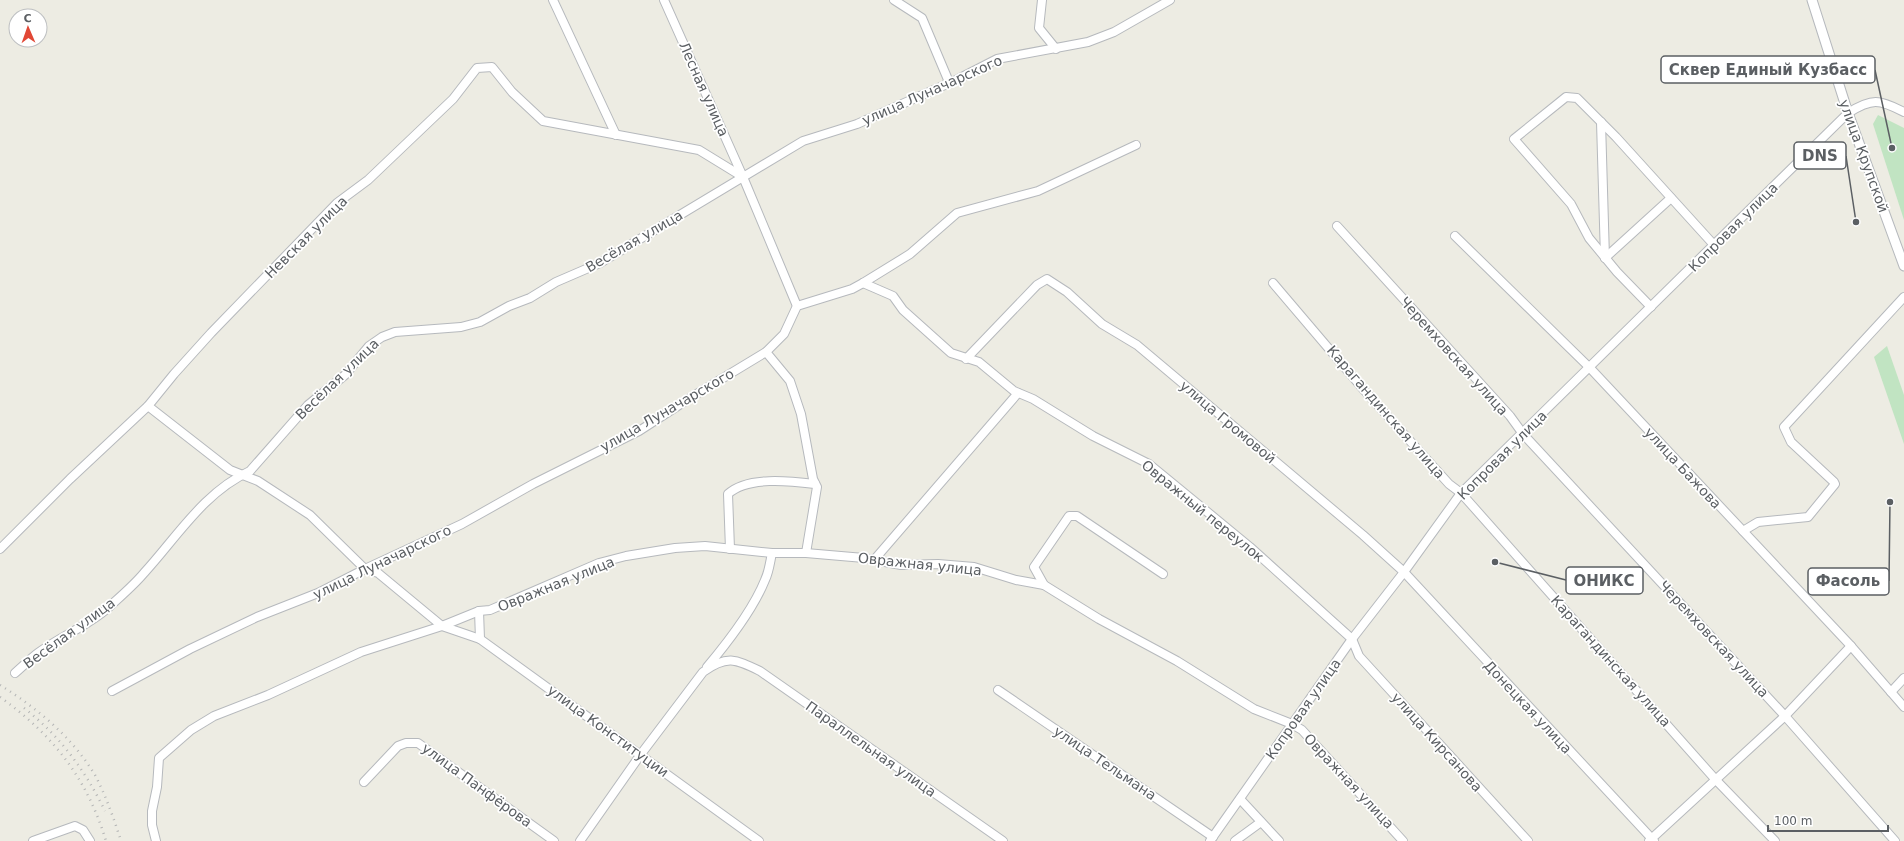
<svg xmlns="http://www.w3.org/2000/svg" width="1904" height="841" font-family="'DejaVu Sans',sans-serif">
  <style>
    .green { fill: #c1e4c2 }
    .lines { fill: none; stroke-linecap: round; stroke-linejoin: round }
    .minor-casing { stroke: #b6b9bd; stroke-width: 10 }
    .tertiary-casing { stroke: #b6b9bd; stroke-width: 11 }
    .minor { stroke: #fff; stroke-width: 8 }
    .tertiary { stroke: #fff; stroke-width: 9 }
    .rail { stroke: #b4b5b5; stroke-width: 2.5; stroke-dasharray: 1 5; stroke-linecap: butt }
    .labels { text-anchor: middle; dominant-baseline: central; stroke-width: 3.5; stroke-linejoin: round; paint-order: stroke }
    .street-label { font-size: 14px; fill: #5b5f63; stroke: #fff }
    .leader { fill: none; stroke: #5b5f63; stroke-width: 1.5 }
    .callout-dot { fill: #5b5f63; stroke: #fff; stroke-width: 1.5 }
    .callout { fill: #fff; stroke: #5b5f63; stroke-width: 1.5 }
    .callout-label { font-size: 15px; text-anchor: middle; font-weight: bold; fill: #5b5f63 }
  </style>
  <rect width="100%" height="100%" fill="#edece3"/>
  <g class="green">
    <polygon points="1878,115 1904,128 1904,220 1873,124"/>
    <polygon points="1887,346 1904,395 1904,444 1874,357"/>
  </g>
  <g class="lines">
    <g class="minor-casing">
      <g id="minor">
        <polyline points="553,0 616,135"/>
        <polyline points="664,0 743,177 797,306"/>
        <polyline points="894,0 922,18 949,82"/>
        <polyline points="1042,0 1039,28 1056,49"/>
        <polyline points="1601,122 1605,258"/>
        <polyline points="1337,226 1510,416 1523,434 1785,716 1895,841"/>
        <polyline points="1455,236 1590,368 1851,646 1904,707"/>
        <polyline points="1605,258 1671,198"/>
        <polyline points="863,283 893,296 903,310 951,353 979,362 1014,391 1033,399 1093,436 1149,464 1250,547 1352,639 1359,656 1528,841"/>
        <polyline points="1273,283 1364,390 1449,484 1461,493 1715,779 1775,841"/>
        <polyline points="1651,307 1617,272 1589,238 1571,204 1514,139 1566,97 1577,98 1616,137 1714,245"/>
        <polyline points="766,352 790,381 801,414 813,479 817,487 806,553"/>
        <polyline points="966,359 1037,285 1047,279 1067,292 1102,324 1137,345 1363,535 1404,572 1654,841"/>
        <polyline points="148,406 230,470 258,481 310,515 365,569 378,573 442,626 480,639"/>
        <polyline points="1743,531 1758,522 1808,517 1835,484 1834,482 1791,442 1784,427 1904,297"/>
        <polyline points="0,549 70,479 148,406 174,374 211,333 337,203 368,180 453,99 477,68 492,67 512,92 543,121 699,150 743,177"/>
        <path d="M 730,549 L 728,494 C 747,476 790,481 815,484"/>
        <polyline points="874,560 1018,393"/>
        <polyline points="1163,574 1077,516 1069,516 1034,567 1044,585 1099,619 1177,661 1254,709 1292,724 1302,730 1403,841"/>
        <polyline points="479,611 480,639 759,841"/>
        <path d="M 707,667 C 728,642 753,610 765,580 C 769,572 770,562 772,553"/>
        <path d="M 15,673 C 23,666 30,659 38,653 C 61,636 88,626 109,607 C 121,596 134,585 144,573 C 177,537 204,492 250,471 L 308,405 L 345,375 L 369,346 L 382,337 L 395,332 L 461,327 L 480,322 L 509,306 L 530,298 L 556,282 L 600,263 L 803,141 L 857,124 L 956,80 L 997,59 L 1088,42 L 1114,32 L 1170,0"/>
        <polyline points="998,690 1213,837"/>
        <polyline points="112,691 190,649 257,617 318,593 365,569 462,524 533,484 639,431 690,398 766,352 784,334 797,306 852,289 863,283 910,254 957,213 1038,191 1136,145"/>
        <polyline points="1891,692 1904,678"/>
        <polyline points="364,782 398,746 406,743 418,743 554,841"/>
        <polyline points="1240,799 1279,841"/>
        <polyline points="33,841 75,826 83,830 90,841"/>
        <polyline points="156,841 152,825 152,811 157,787 159,758 191,730 214,716 268,695 361,652 442,626 479,611 490,610 599,563 626,556 675,548 705,546 772,553 806,553 864,558 901,565 938,564 974,567 1016,580 1044,585"/>
        <path d="M 580,841 L 641,754 L 703,672 C 727,655 735,659 760,671 L 1003,841"/>
        <path d="M 1210,841 L 1352,639 L 1404,572 L 1461,493 L 1848,113 C 1872,98 1879,99 1904,112"/>
        <polyline points="1235,841 1261,822"/>
        <polyline points="1649,841 1785,716 1851,646"/>
      </g>
    </g>
    <g class="tertiary-casing">
      <polyline id="tertiary" points="1812,0 1848,113 1904,266"/>
    </g>
    <use href="#minor" class="minor"/>
    <use href="#tertiary" class="tertiary"/>
    <g class="rail">
      <path d="M 0,685 C 37,708 72,737 95,775 C 106,796 114,819 121,841"/>
      <path d="M 0,697 C 53,735 87,778 106,841"/>
      <path d="M 24,708 C 60,736 85,770 105,811"/>
    </g>
  </g>
  <g class="labels">
    <g class="street-label">
      <text transform="translate(704 89) rotate(66)">Лесная улица</text>
      <text transform="translate(932 90) rotate(-24)">улица Луначарского</text>
      <text transform="translate(1864 156) rotate(70)">улица Крупской</text>
      <text transform="translate(1733 227) rotate(-45)">Копровая улица</text>
      <text transform="translate(306 237) rotate(-45)">Невская улица</text>
      <text transform="translate(634 241) rotate(-30)">Весёлая улица</text>
      <text transform="translate(1454 356) rotate(48)">Черемховская улица</text>
      <text transform="translate(337 379) rotate(-44)">Весёлая улица</text>
      <text transform="translate(667 410) rotate(-30)">улица Луначарского</text>
      <text transform="translate(1386 412) rotate(49)">Карагандинская улица</text>
      <text transform="translate(1228 422) rotate(40)">улица Громовой</text>
      <text transform="translate(1502 455) rotate(-45)">Копровая улица</text>
      <text transform="translate(1683 468) rotate(47)">улица Бажова</text>
      <text transform="translate(1203 511) rotate(39)">Овражный переулок</text>
      <text transform="translate(382 562) rotate(-26)">улица Луначарского</text>
      <text transform="translate(920 564) rotate(6)">Овражная улица</text>
      <text transform="translate(556 584) rotate(-22)">Овражная улица</text>
      <text transform="translate(69 633) rotate(-36)">Весёлая улица</text>
      <text transform="translate(1714 639) rotate(47)">Черемховская улица</text>
      <text transform="translate(1611 661) rotate(48)">Карагандинская улица</text>
      <text transform="translate(1528 707) rotate(47)">Донецкая улица</text>
      <text transform="translate(1303 709) rotate(-55)">Копровая улица</text>
      <text transform="translate(608 731) rotate(36)">улица Конституции</text>
      <text transform="translate(1437 742) rotate(48)">улица Кирсанова</text>
      <text transform="translate(871 749) rotate(35)">Параллельная улица</text>
      <text transform="translate(1105 763) rotate(34)">улица Тельмана</text>
      <text transform="translate(1349 781) rotate(47)">Овражная улица</text>
      <text transform="translate(477 785) rotate(36)">улица Панфёрова</text>
    </g>
  </g>
  <path class="leader" d="M1892 148L1875 70M1856 222L1846 156M1495 562L1566 580M1890 502L1889 581"/>
  <g class="callout-dot">
    <circle cx="1892" cy="148" r="4"/>
    <circle cx="1856" cy="222" r="4"/>
    <circle cx="1495" cy="562" r="4"/>
    <circle cx="1890" cy="502" r="4"/>
  </g>
  <g class="callout">
    <rect x="1661" y="56" width="214" height="27" rx="4"/>
    <rect x="1794" y="142" width="52" height="27" rx="4"/>
    <rect x="1566" y="567" width="77" height="27" rx="4"/>
    <rect x="1808" y="568" width="81" height="27" rx="4"/>
  </g>
  <g class="callout-label">
    <text x="1768" y="75">Сквер Единый Кузбасс</text>
    <text x="1820" y="161">DNS</text>
    <text x="1604" y="586">ОНИКС</text>
    <text x="1848" y="586">Фасоль</text>
  </g>
  <g transform="translate(28 28) rotate(358)"><circle r="19" fill="#ffffff" stroke="#bdbfc1"/>
  <path d="M0-3L7 15L0 10L-7 15Z" fill="#e14735"/>
  <text y="-6" font-size="11" font-weight="bold" text-anchor="middle" fill="#5b5f63">С</text>
  </g>
  <path d="M1768 825v6h120v-6" fill="none" stroke="#5b5f63" stroke-width="2"/>
  <text x="1774" y="825" font-size="12" fill="#5b5f63" stroke="#ffffff" stroke-width="3" paint-order="stroke">100 m</text>
</svg>
